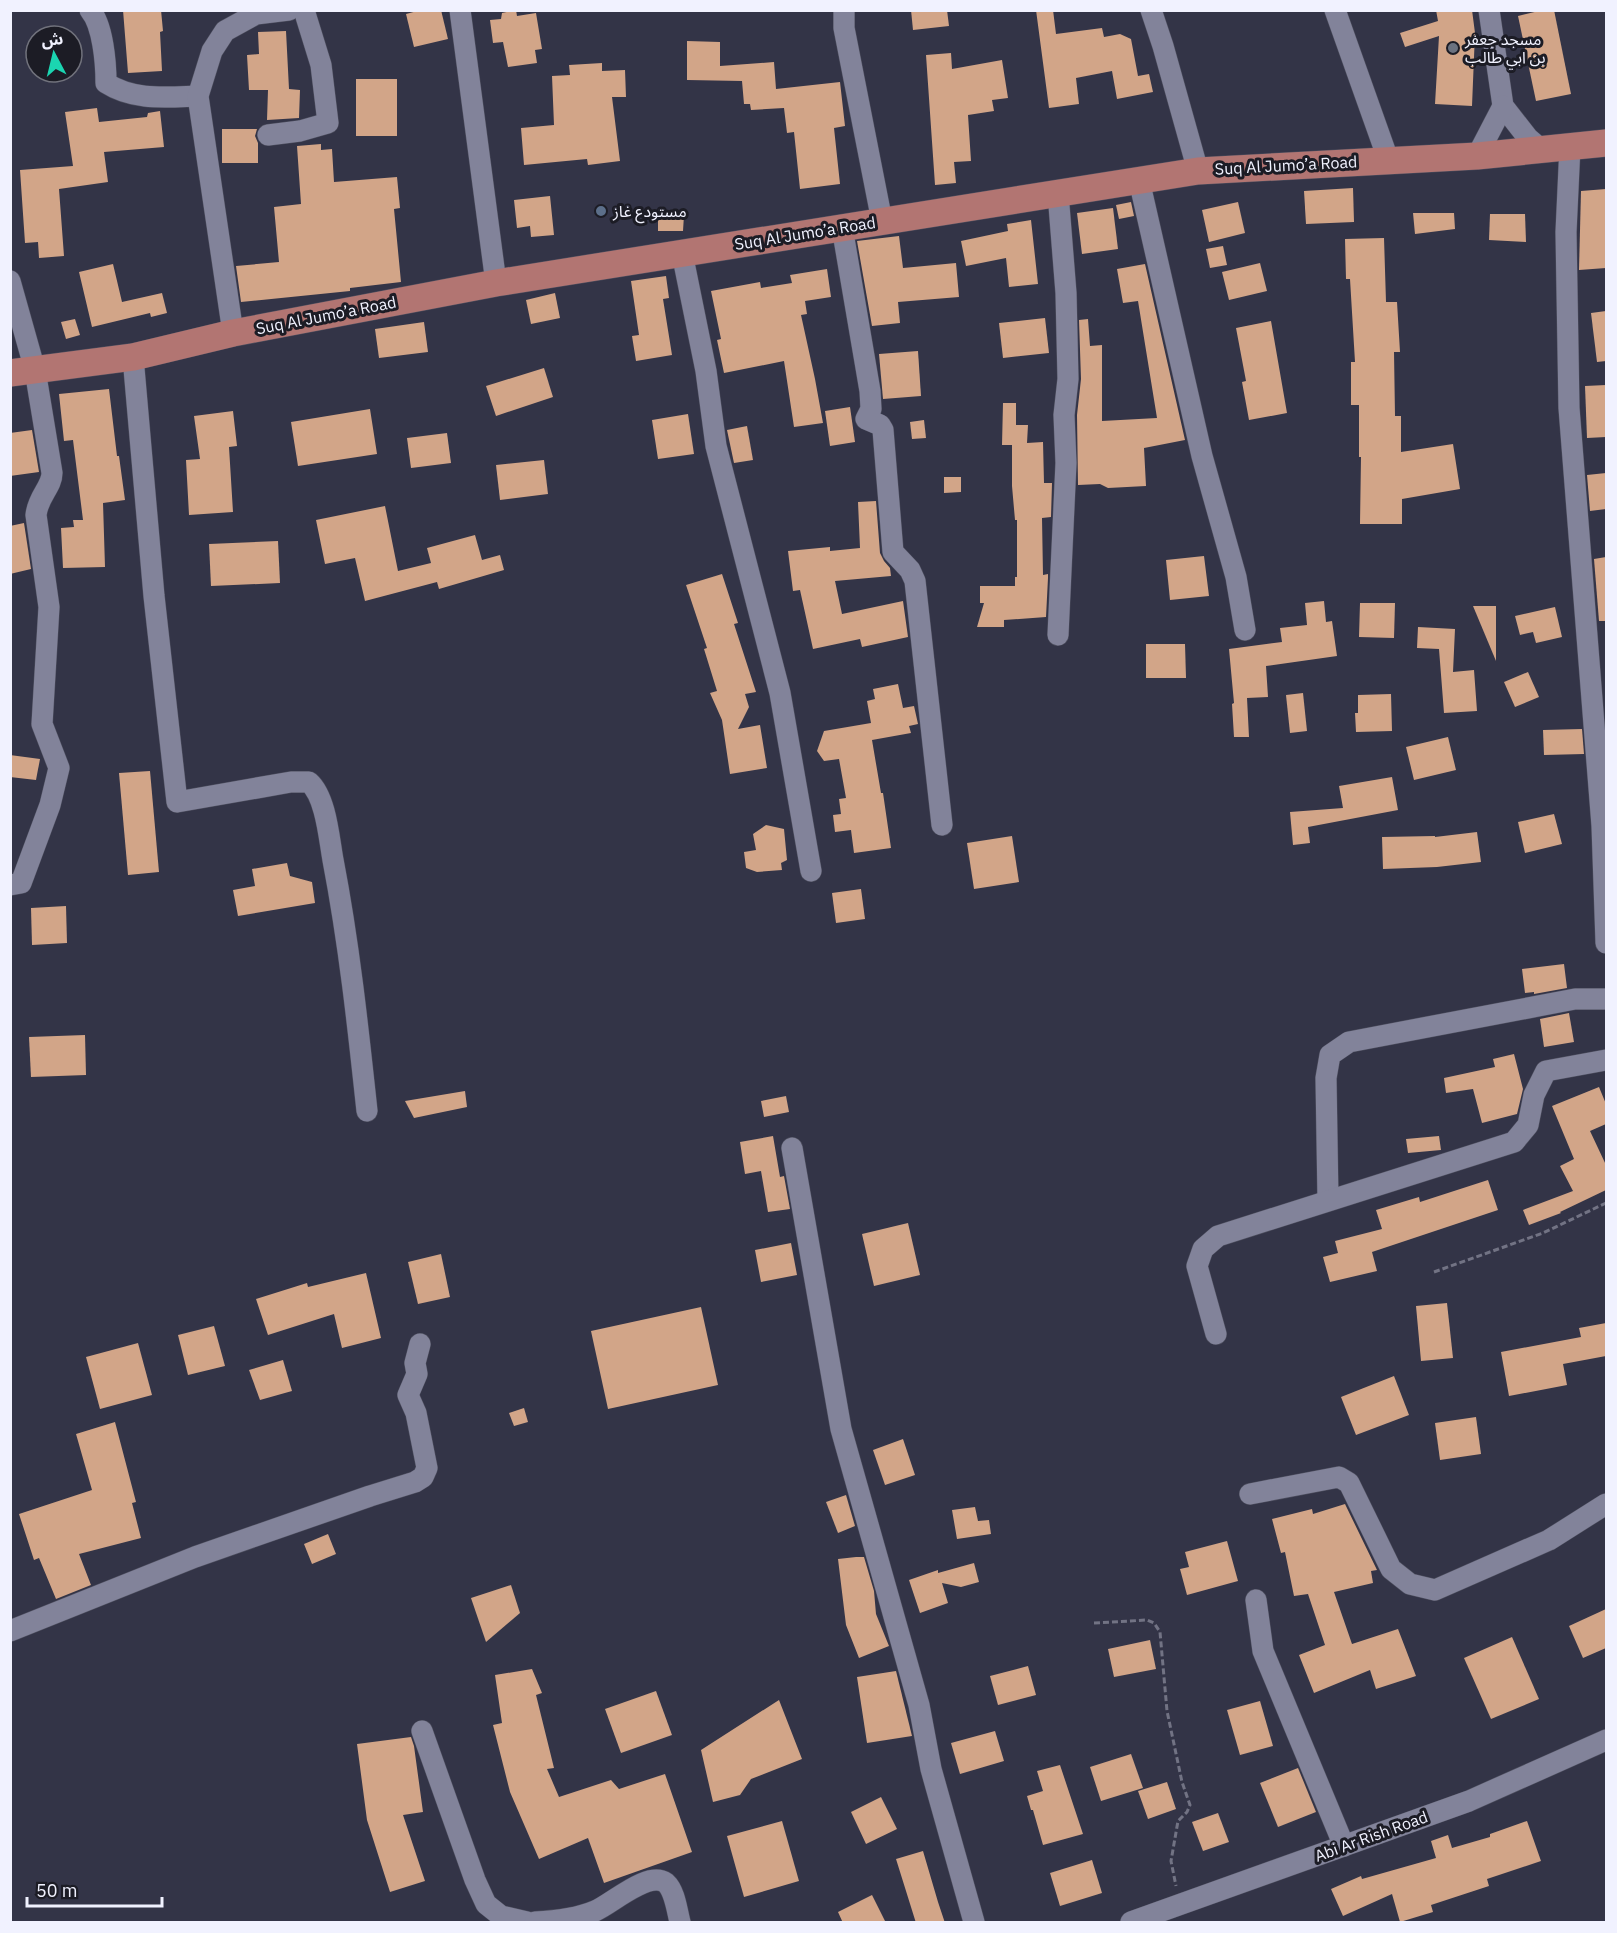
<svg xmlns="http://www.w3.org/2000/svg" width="1617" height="1933" font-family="'IBM Plex Sans','Noto Sans Arabic',sans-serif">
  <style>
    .building { fill: #d2a588 }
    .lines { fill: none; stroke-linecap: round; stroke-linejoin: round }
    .minor-casing { stroke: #4e4f5f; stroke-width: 22 }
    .major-casing { stroke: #4e4f5f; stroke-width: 28 }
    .path { stroke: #727384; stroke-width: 3; stroke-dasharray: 6 3; stroke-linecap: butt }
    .minor { stroke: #82839a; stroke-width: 21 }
    .major { stroke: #b27572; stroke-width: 27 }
    .worship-dot { fill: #6b7280; stroke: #1c1c25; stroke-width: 2 }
    .service-dot { fill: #5c6f8a; stroke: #1c1c25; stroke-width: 2 }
    .labels { text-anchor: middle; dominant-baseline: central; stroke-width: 6; stroke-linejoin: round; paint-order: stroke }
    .poi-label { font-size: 16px; fill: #f1f2ff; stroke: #1c1c25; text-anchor: start }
    .street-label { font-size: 16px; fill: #f1f2ff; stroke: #1c1c25 }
  </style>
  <rect width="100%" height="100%" fill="#333447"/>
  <g class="building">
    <polygon points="123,10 161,10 163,31 160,32 162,71 128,73"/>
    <polygon points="421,10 441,10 448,39 414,47 406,14"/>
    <polygon points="516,10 517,16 536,13 542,49 535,50 537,63 508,67 503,42 493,43 490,20 501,19 502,13"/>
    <polygon points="911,10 947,10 949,26 913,30"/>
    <polygon points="1036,10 1053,10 1056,34 1102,28 1104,37 1120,34 1131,39 1138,76 1149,74 1153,92 1117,99 1112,71 1076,78 1079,104 1049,108"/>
    <polygon points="1436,10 1472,10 1475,33 1472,106 1435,104 1439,36 1405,47 1400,33 1438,21"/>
    <polygon points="1543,10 1554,10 1571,94 1536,101 1518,16"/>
    <polygon points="286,31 289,89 300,90 299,118 267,120 268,90 249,90 247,55 259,54 258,32"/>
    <polygon points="687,41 720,42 720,66 774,62 776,89 840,82 845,126 834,128 840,184 800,189 794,132 787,133 784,108 751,110 750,104 744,104 742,81 687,80"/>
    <polygon points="951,53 952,69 1002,60 1008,98 992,100 994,111 968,115 971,161 954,162 956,183 935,185 926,55"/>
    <polygon points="602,63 602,71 625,70 626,97 612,97 620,161 588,165 587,159 524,165 521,128 554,125 552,76 570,75 569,65"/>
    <rect x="356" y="79" width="41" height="57"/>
    <polygon points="97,108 99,122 147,117 148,113 160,111 164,147 104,152 108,182 59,189 64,256 39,258 38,242 25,243 20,170 73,166 65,112"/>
    <polygon points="222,129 257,129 255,136 258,143 258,163 222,163"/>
    <polygon points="321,144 321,150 332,149 334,182 397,177 400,208 394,209 401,282 350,288 350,291 241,302 236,266 279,262 274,207 301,204 297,146"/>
    <polygon points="1353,188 1354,222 1306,224 1304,191"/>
    <polygon points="1606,189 1606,268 1579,270 1581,191"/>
    <polygon points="550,196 554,235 531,237 530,226 517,228 514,200"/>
    <polygon points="1131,202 1134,216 1119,219 1116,205"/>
    <polygon points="1238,202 1245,233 1209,242 1202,210"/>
    <polygon points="1113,208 1118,249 1082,254 1077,213"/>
    <polygon points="1413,213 1454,213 1455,229 1415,234"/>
    <polygon points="658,214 684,215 683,231 658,231"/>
    <polygon points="1490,214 1525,214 1526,242 1489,240"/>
    <polygon points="1031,220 1038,284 1009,287 1006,258 966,266 961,241 1008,231 1007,224"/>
    <polygon points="899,236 903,268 956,263 959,297 898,302 900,323 872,326 857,241"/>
    <polygon points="1384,238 1386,302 1397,302 1400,352 1394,352 1395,416 1401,416 1401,452 1453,444 1460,489 1402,499 1402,524 1360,524 1361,457 1359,457 1359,405 1351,405 1351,362 1355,362 1350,279 1346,279 1345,239"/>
    <polygon points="1223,246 1227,265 1210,268 1206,249"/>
    <polygon points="1260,263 1267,291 1229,300 1222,272"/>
    <polygon points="113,264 122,302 162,293 167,313 151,317 150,313 92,327 79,272"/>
    <polygon points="1145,264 1185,440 1144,448 1146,486 1108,488 1100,484 1078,485 1077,415 1081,379 1079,320 1088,319 1090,346 1102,345 1102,421 1157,418 1138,301 1123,303 1117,269"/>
    <polygon points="827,269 831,297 805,301 807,314 801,315 815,379 823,423 794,427 784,361 724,373 717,340 721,339 711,291 760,282 761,288 792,283 790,275"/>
    <polygon points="666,276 669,298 663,299 672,355 636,361 632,336 639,335 631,281"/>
    <polygon points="555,293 560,318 531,324 526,300"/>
    <polygon points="1606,311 1606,361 1597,362 1591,313"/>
    <polygon points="1045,318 1049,353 1003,358 999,323"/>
    <polygon points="75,319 80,335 66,339 61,322"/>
    <polygon points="1271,321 1287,413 1249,420 1242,382 1246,381 1236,328"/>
    <polygon points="424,322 428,352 379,358 375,329"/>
    <polygon points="918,351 921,396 883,399 879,354"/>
    <polygon points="544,368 553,397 496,416 486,386"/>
    <polygon points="1606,385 1606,437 1587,438 1585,386"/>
    <polygon points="109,389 117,456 119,456 125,500 103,503 105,567 63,568 61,528 74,527 73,520 83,520 73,440 64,441 59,394"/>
    <polygon points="1003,403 1016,403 1016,425 1028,425 1027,443 1043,442 1044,483 1052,483 1051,517 1042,518 1043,575 1048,574 1048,578 1046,617 1004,620 1004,627 977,627 984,603 980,603 980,586 1015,586 1015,577 1017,577 1017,520 1015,520 1012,486 1012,445 1002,445"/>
    <polygon points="850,407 855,442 830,446 825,411"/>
    <polygon points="370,409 377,454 298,466 291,422"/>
    <polygon points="233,411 237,446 229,447 233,512 189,515 186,460 200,459 194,416"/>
    <polygon points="688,414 694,454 658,459 652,420"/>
    <polygon points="924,420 926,438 912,439 910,422"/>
    <polygon points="747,426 753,460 734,463 727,430"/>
    <polygon points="32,430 39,472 10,476 10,433"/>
    <polygon points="447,433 451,463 411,468 407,438"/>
    <polygon points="544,460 548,494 500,500 496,465"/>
    <polygon points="1606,473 1606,509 1590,511 1587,475"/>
    <polygon points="944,477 961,477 961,492 944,493"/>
    <polygon points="876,501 880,553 884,561 890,568 891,576 835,581 842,614 903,601 908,637 862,647 860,639 813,649 800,590 793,591 788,551 830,547 830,551 860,548 858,502"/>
    <polygon points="385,506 398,571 431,563 427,548 475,535 482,560 500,555 504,570 439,589 437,582 365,601 355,558 325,564 316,520"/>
    <polygon points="24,523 31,569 10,574 10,526"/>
    <polygon points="278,541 280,583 211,586 209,544"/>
    <polygon points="1204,556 1209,596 1170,600 1166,560"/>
    <polygon points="1606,557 1606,621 1599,621 1594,559"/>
    <polygon points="722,574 738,623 734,624 756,692 745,694 749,707 738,729 760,725 767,768 730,774 722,720 710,693 717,691 704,649 707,648 686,585"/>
    <polygon points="1324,601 1326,622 1332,621 1337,656 1266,666 1268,697 1247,698 1249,737 1234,737 1232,704 1234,703 1229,649 1282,642 1280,628 1307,625 1305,603"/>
    <polygon points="1360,603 1395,603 1394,638 1359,637"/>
    <polygon points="1473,606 1496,606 1496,661"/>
    <polygon points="1555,607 1562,637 1536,643 1533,632 1520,635 1515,616"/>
    <polygon points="1418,627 1455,629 1453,672 1474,670 1477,711 1444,713 1439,649 1417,648"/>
    <polygon points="1146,644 1185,644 1186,678 1146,678"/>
    <polygon points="1528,672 1539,697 1515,707 1504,682"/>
    <polygon points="898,684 903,708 914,706 918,724 909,726 911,733 872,740 881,793 883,793 891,848 854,853 851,830 835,832 833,815 841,814 839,799 846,798 839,759 824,761 817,751 824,731 871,723 867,701 875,699 873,689"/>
    <polygon points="1303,693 1307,731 1290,733 1286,695"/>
    <polygon points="1391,694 1392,731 1356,732 1355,713 1358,713 1358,695"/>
    <polygon points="1582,729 1584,754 1544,755 1543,730"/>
    <polygon points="1448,737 1456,770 1414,780 1406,747"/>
    <polygon points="10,755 40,759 36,780 10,777"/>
    <polygon points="150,771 159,872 128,875 119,773"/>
    <polygon points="1392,777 1398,810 1308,827 1310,843 1293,845 1290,812 1343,808 1339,786"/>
    <polygon points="1554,814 1562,844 1525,853 1518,822"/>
    <polygon points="766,825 784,829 787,860 781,863 782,870 757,872 746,868 744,852 756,850 753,834"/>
    <polygon points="1477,832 1481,862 1437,867 1383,869 1382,837 1435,836 1435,837"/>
    <polygon points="1012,836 1019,882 974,889 967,843"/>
    <polygon points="287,863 290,876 312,882 315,903 238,916 233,890 255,886 252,869"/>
    <polygon points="861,889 865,919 836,923 832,893"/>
    <polygon points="66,906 67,943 32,945 31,908"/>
    <polygon points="1564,964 1567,988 1534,994 1534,992 1525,993 1522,969"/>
    <polygon points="1569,1013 1574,1042 1544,1047 1540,1019"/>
    <polygon points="85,1035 86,1075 31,1077 29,1037"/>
    <polygon points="1514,1054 1523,1089 1517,1114 1482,1123 1473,1089 1446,1093 1444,1078 1495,1067 1493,1059"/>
    <polygon points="1599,1087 1606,1104 1606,1124 1590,1131 1606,1165 1606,1190 1560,1212 1561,1213 1529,1225 1523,1210 1573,1191 1560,1166 1574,1159 1552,1106"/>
    <polygon points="465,1091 467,1107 414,1118 405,1101"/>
    <polygon points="786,1096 789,1112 764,1117 761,1101"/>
    <polygon points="773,1136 780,1177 784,1176 790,1209 768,1212 761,1171 745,1174 740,1142"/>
    <polygon points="1439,1136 1441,1150 1408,1153 1406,1139"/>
    <polygon points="1488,1180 1498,1210 1372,1252 1377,1271 1330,1282 1323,1257 1338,1253 1335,1241 1382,1229 1376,1210 1419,1197 1420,1202"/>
    <polygon points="908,1223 920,1275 874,1286 862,1234"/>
    <polygon points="791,1243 797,1275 761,1282 755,1250"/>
    <polygon points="441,1254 450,1297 418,1304 408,1262"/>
    <polygon points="366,1273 381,1338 342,1348 334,1314 268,1335 256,1299 307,1283 308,1287"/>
    <polygon points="1447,1303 1453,1358 1421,1361 1416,1306"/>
    <polygon points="701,1307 718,1385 608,1409 591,1331"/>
    <polygon points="1606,1323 1606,1356 1563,1364 1567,1385 1509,1396 1501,1352 1581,1337 1579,1328"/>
    <polygon points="214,1326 225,1366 188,1375 178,1335"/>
    <polygon points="138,1343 152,1395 100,1409 86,1357"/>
    <polygon points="283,1360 292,1391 260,1400 249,1370"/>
    <polygon points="1394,1376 1409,1415 1356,1435 1341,1397"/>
    <polygon points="524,1408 528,1422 514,1426 509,1413"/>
    <polygon points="1476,1417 1481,1454 1440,1460 1435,1423"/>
    <polygon points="115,1422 136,1502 132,1503 141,1538 79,1554 91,1585 56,1599 39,1558 34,1560 19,1514 92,1490 76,1434"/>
    <polygon points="903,1439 915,1475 885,1485 873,1450"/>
    <polygon points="846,1495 855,1526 838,1533 826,1502"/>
    <polygon points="1345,1504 1377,1570 1371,1571 1373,1583 1334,1592 1352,1644 1398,1629 1416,1676 1376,1689 1370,1670 1314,1693 1299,1655 1325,1645 1308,1594 1294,1596 1285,1552 1281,1553 1272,1519 1312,1509 1313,1514"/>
    <polygon points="975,1507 978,1521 989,1520 991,1534 957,1539 952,1510"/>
    <polygon points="328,1534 336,1554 312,1564 304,1544"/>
    <polygon points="1227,1541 1238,1581 1187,1595 1180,1569 1189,1567 1185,1552"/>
    <polygon points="856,1557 864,1557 874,1591 876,1614 889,1646 859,1658 846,1625 838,1559"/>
    <polygon points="974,1563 979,1582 961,1587 942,1583 948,1603 920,1613 909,1580 938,1570 938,1573"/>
    <polygon points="511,1585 520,1613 486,1642 471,1598"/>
    <polygon points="1606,1609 1606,1648 1583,1658 1569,1626"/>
    <polygon points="1512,1637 1539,1699 1491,1719 1464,1658"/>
    <polygon points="1150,1640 1156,1669 1114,1677 1108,1649"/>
    <polygon points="1028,1666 1036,1695 998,1705 990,1676"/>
    <polygon points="532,1669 542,1693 536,1695 554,1768 547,1769 559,1797 611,1780 619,1789 665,1774 692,1852 604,1883 588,1838 539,1859 510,1792 493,1725 502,1723 495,1675"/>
    <polygon points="896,1671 912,1736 867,1743 857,1677"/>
    <polygon points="656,1691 672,1735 621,1753 605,1709"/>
    <polygon points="779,1700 802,1759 751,1779 740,1795 713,1802 701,1750"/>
    <polygon points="1260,1701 1273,1746 1240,1755 1227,1710"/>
    <polygon points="995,1731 1004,1761 960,1774 951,1743"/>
    <polygon points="411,1737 414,1746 423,1812 403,1815 425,1881 390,1892 367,1820 357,1744"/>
    <polygon points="1131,1754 1143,1788 1101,1801 1090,1767"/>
    <polygon points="1060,1765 1083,1834 1043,1845 1033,1810 1031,1810 1027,1796 1043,1791 1037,1771"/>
    <polygon points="1298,1768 1316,1812 1278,1827 1260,1783"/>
    <polygon points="1167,1782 1176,1809 1148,1819 1138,1791"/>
    <polygon points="881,1797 897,1829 866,1844 851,1812"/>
    <polygon points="1218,1813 1229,1842 1203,1851 1192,1822"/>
    <polygon points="782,1821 799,1881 744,1897 727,1836"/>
    <polygon points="1527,1821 1541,1861 1487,1879 1489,1886 1431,1905 1433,1912 1400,1922 1392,1894 1343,1916 1331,1889 1361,1876 1362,1879 1436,1858 1431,1841 1448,1835 1452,1848 1490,1837 1490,1834"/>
    <polygon points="923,1851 938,1902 945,1923 916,1923 896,1859"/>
    <polygon points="1092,1860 1102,1893 1060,1906 1050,1873"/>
    <polygon points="872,1895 886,1923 843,1923 838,1912"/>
  </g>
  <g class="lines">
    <g class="minor-casing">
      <g id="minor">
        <path d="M 90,10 C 103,25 106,63 106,83 C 134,101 166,97 198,96"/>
        <polyline points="460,10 496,283"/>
        <polyline points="844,10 844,28 882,221"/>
        <polyline points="1151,10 1163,46 1198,171"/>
        <polyline points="1335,10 1388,159"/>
        <polyline points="1489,10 1503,106 1528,138 1542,150"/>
        <polyline points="268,135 300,131 328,123 321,65 304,10"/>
        <polyline points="1570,146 1566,232 1569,408 1602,826 1606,943"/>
        <polyline points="1477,156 1503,106"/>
        <polyline points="1139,180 1202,456 1236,577 1245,630"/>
        <polyline points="842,227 870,391 871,409 866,419 880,425 883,430 893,552 910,570 915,581 942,825"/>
        <polyline points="682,253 706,371 716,446 780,693 811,871"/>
        <path d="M 10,281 L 35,370 L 52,473 C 52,487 38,496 36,515 L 49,607 L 42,724 L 59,768 L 50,805 L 21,883 L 10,885"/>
        <polyline points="233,333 198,96 212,51 225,31 256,14 289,10"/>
        <path d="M 133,357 L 154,596 L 177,802 L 291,782 L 309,782 C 326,797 329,838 333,860 C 349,943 358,1027 367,1111"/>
        <polyline points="1058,635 1066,463 1064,415 1068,379 1066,293 1058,193"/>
        <polyline points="792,1148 841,1429 919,1705 931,1769 974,1922"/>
        <polyline points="1328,1200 1326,1078 1330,1055 1349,1042 1575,999 1606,999"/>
        <polyline points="1216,1334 1197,1266 1203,1249 1218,1236 1514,1142 1528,1125 1534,1095 1546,1071 1606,1060"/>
        <polyline points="1250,1494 1339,1477 1349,1483 1391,1569 1410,1584 1435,1590 1549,1540 1606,1504"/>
        <polyline points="1256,1600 1263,1651 1344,1846"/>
        <polyline points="10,1631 195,1557 370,1496 415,1482 423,1477 427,1468 416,1413 408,1395 417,1374 415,1363 420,1344"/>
        <polyline points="422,1731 475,1880 486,1904 501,1916 527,1922"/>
        <path d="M 535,1922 C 556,1921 576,1919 595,1911 C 612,1904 648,1870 666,1883 C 675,1891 677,1911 680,1922"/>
        <polyline points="1131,1922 1469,1801 1606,1740"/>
      </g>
    </g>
    <g class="major-casing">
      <polyline id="major" points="10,373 133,357 233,333 496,283 1198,171 1477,156 1606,143"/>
    </g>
    <g class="path">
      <polyline points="1434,1272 1543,1233 1606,1203"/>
      <polyline points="1094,1623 1147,1620 1154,1623 1160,1632 1167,1711 1182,1782 1190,1805 1187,1812 1178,1821 1171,1861 1176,1886"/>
    </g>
    <use href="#minor" class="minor"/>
    <use href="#major" class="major"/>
  </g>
  <circle class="worship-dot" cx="1453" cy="48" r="6"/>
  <circle class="service-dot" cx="601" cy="211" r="6"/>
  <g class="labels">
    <g class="poi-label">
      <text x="1465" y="39">مسجد جعفر<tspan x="1465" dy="18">بن ابي طالب</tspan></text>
      <text x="613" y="211">مستودع غاز</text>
    </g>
    <g class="street-label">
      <text transform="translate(1286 165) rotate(-3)">Suq Al Jumo’a Road</text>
      <text transform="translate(805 233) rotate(-9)">Suq Al Jumo’a Road</text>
      <text transform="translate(326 315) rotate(-11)">Suq Al Jumo’a Road</text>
      <text transform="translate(1371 1836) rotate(-20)">Abi Ar Rish Road</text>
    </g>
  </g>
  <rect width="1617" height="1933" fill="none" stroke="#f1f2ff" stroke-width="24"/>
  <g transform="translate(54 54) rotate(353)"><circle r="28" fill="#1c1c25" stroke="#71727c" stroke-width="1.5"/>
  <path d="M0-4.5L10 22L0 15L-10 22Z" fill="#1bd5b1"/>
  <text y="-9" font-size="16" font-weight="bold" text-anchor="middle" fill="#f1f2ff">ش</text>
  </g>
  <path d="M27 1897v9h135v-9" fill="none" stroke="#f1f2ff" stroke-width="3"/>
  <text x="36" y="1897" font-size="18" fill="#f1f2ff" stroke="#1c1c25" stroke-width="4.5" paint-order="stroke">50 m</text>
</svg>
